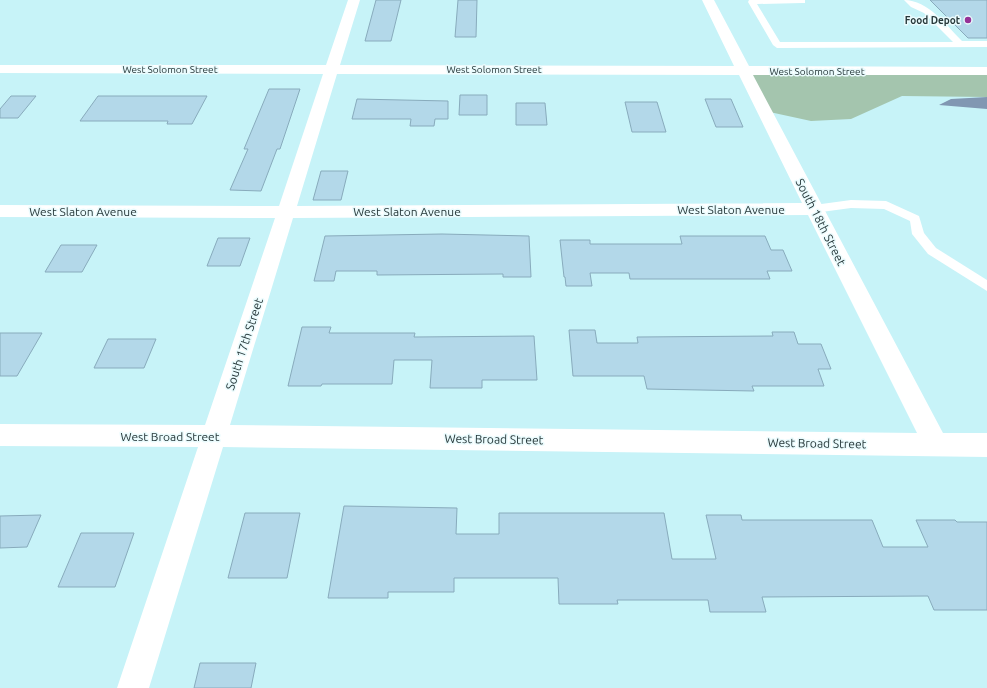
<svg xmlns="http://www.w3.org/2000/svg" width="987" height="688" font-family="Ubuntu,sans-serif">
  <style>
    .forest { fill: #a4c5ae }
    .water { fill: #8197b2 }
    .building { fill: #b3d8e9; stroke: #88abbc }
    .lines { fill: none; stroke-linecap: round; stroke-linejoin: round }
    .lane { fill: #fff; fill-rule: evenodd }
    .street { fill: #fff; fill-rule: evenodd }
    .poi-dot { fill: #963197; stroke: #eafbfd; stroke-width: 1.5 }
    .labels { text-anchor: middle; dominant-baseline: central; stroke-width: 3; stroke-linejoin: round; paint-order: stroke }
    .far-poi-label { font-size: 10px; font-weight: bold; fill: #27383a; stroke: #eafbfd; text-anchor: end }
    .far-street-label { font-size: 10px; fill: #27383a; stroke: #eafbfd }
    .street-label { font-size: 12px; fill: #27383a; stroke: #eafbfd }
  </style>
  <rect width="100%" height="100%" fill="#c7f3f8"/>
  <polygon class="forest" points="744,70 987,71 987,97 902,96 851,119 811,121 765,111"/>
  <polygon class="water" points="987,97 987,109 939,105 951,99"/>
  <g class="building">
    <polygon points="376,0 401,0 391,41 365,41"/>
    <polygon points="458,0 477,0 476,37 455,37"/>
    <polygon points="930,0 987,0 987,38 968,38"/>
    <polygon points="269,89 300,89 280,149 277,149 261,191 230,190 248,149 244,149"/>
    <polygon points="460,95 487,95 487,115 459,115"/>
    <polygon points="11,96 36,96 18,118 0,118 0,109"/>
    <polygon points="98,96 207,96 192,124 167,124 168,121 80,121"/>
    <polygon points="357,99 448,101 448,119 435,119 434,126 410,126 411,119 352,119"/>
    <polygon points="705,99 731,99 743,127 716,127"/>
    <polygon points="625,102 657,102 666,132 632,132"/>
    <polygon points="516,103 545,103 547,125 516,125"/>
    <polygon points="321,171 348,171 341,200 313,200"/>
    <polygon points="442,234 529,236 531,277 503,277 503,274 377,275 377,271 336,271 334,281 314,281 325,236"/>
    <polygon points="680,236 765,236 771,250 783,250 792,271 767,271 770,279 630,279 629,273 590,273 592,286 566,286 565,277 564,277 560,240 590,240 590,244 682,244"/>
    <polygon points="218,238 250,238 240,266 207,266"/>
    <polygon points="61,245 97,245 82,272 45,272"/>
    <polygon points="302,327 331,327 329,333 415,333 414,337 534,336 537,380 482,380 482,388 430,388 432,360 394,360 392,384 322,384 321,386 288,386"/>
    <polygon points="569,330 595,330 597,343 638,343 637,337 773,336 772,332 794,332 798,344 821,344 831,369 818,369 824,386 752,386 754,391 647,389 644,376 573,376"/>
    <polygon points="0,333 42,333 17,376 0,376"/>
    <polygon points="108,339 156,339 144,368 94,368"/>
    <polygon points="344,506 457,508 456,534 499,534 499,513 664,513 672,559 716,559 706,515 741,515 742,520 872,520 883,547 928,547 916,520 955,520 957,522 987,522 987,610 934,610 928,596 762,597 766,612 710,612 708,600 617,600 618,604 559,604 558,578 454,578 454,592 388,592 388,598 328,598"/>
    <polygon points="245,513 300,513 287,578 228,578"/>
    <polygon points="41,515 27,547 0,548 0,516"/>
    <polygon points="81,533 134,533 115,587 58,587"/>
    <polygon points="200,663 256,663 251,688 194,688"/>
  </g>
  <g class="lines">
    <g class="lane">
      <path d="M 749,0 L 805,0 L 805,3 L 802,3 L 757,4 L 780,42 L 953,42 L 924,13 L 911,7 L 904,0 C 928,0 947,26 962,41 L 987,41 L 987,47 L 777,48 L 773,45 L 748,2 Z"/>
      <polygon points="851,200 886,201 919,216 924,233 936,248 987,280 987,291 928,254 912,234 910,221 884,209 851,208 814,213 810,212 808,209 810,206 814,205"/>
    </g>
    <path class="street" d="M 348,0 L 360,0 L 340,65 L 734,66 L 702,0 L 714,0 L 749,66 L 987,67 L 987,75 L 753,75 L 943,433 L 987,433 L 987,457 L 223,447 L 149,688 L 117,688 L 198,447 L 0,446 L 0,424 L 205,425 L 275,218 L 0,217 L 0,205 L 279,206 L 323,74 L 0,73 L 0,65 L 326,65 ZM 337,74 L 739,75 L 802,203 L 297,206 ZM 808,215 L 917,433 L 230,425 L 293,218 Z"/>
  </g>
  <circle class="poi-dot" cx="968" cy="20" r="4"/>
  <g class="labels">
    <g class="far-poi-label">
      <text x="960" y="20">Food Depot</text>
    </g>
    <g class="far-street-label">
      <text x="170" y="69">West Solomon Street</text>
      <text x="494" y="69">West Solomon Street</text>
      <text x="817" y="71">West Solomon Street</text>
    </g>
    <g class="street-label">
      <text x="731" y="209">West Slaton Avenue</text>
      <text x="83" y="211">West Slaton Avenue</text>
      <text x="407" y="211">West Slaton Avenue</text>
      <text transform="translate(821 222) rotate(63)">South 18th Street</text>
      <text transform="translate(244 344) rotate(-72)">South 17th Street</text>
      <text x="170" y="436">West Broad Street</text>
      <text transform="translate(494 439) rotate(1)">West Broad Street</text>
      <text transform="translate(817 443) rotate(1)">West Broad Street</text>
    </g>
  </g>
</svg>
